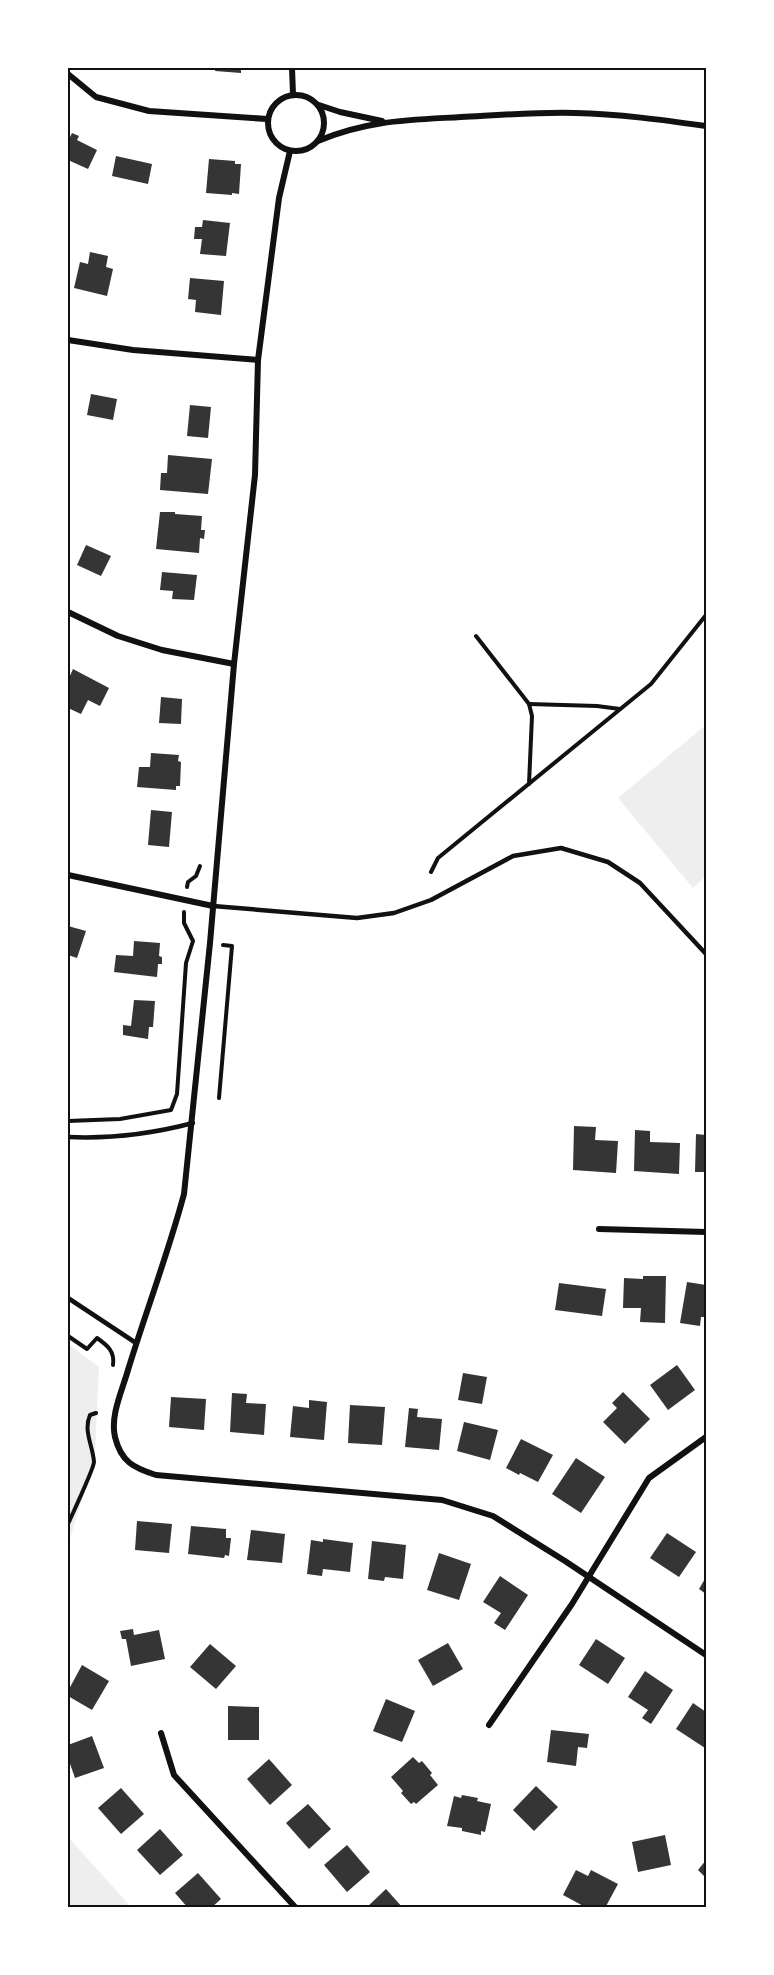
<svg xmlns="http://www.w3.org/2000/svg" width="774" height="1975" font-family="'Source Sans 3',sans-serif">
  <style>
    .green { fill: #eee }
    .building { fill: #353535 }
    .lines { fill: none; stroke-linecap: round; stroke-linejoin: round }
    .path { stroke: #111; stroke-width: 4 }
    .service { stroke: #111; stroke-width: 4.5 }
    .minor { stroke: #111; stroke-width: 6 }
    .neatline { fill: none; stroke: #111; stroke-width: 2 }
  </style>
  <rect width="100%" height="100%" fill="#fff"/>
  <g class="green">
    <polygon points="706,725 706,876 693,888 618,798"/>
    <polygon points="68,1344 99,1367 95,1453 68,1546"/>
    <polygon points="68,1837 131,1907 68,1907"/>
  </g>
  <g class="building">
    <polygon points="216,68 241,68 241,73 215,71"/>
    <polygon points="72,133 79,136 77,140 97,150 88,169 68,160 68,136 70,137"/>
    <polygon points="116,156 152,164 148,184 112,176"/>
    <polygon points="209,159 235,161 235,164 241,164 239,194 232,193 232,195 206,193"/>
    <polygon points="203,220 230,223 226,256 200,254 202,239 194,239 195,227 202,227"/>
    <polygon points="90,252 108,256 106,267 113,269 107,296 74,288 80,262 88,264"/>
    <polygon points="190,278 224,281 221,315 195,312 196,300 188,299"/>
    <polygon points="91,394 117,399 113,420 87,415"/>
    <polygon points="190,405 211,407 208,438 187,436"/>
    <polygon points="168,455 212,459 208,494 160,490 161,473 167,473"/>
    <polygon points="160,512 175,512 175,514 202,516 201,530 205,530 204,539 200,538 199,553 156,549"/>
    <polygon points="86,545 111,556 101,576 77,565"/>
    <polygon points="162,572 197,575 194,600 172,599 173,591 160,590"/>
    <polygon points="73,669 109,688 100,706 88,700 81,714 68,708 68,680"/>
    <polygon points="161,697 182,699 181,724 159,723"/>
    <polygon points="151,753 179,755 178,761 181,762 180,786 176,786 176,790 137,787 139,767 150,767"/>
    <polygon points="151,810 172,812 169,847 148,845"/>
    <polygon points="68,926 86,931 77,958 68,955"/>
    <polygon points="134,941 160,943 159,956 162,957 162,964 158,964 157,977 114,972 116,955 133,956"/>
    <polygon points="134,1000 155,1001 153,1027 149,1027 148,1039 123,1035 123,1025 131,1026"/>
    <polygon points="574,1126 596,1127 595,1140 618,1141 616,1173 573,1170"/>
    <polygon points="635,1130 650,1131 650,1142 680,1143 679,1174 634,1171"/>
    <polygon points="696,1134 706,1135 706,1172 695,1172"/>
    <polygon points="643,1276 666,1276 665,1323 640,1322 641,1308 623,1308 624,1278 643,1279"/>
    <polygon points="687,1282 706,1285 706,1317 701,1317 700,1326 680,1323"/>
    <polygon points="559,1283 606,1289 602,1316 555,1310"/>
    <polygon points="677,1365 695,1390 668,1410 650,1385"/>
    <polygon points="463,1373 487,1377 482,1404 458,1400"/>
    <polygon points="623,1392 650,1419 625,1444 603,1422 617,1408 612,1403"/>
    <polygon points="232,1393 247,1394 246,1403 266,1404 264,1435 230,1432"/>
    <polygon points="171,1397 206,1399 204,1430 169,1427"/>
    <polygon points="309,1400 327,1402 324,1440 290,1437 293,1406 309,1408"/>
    <polygon points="350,1405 385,1407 382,1445 348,1443"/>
    <polygon points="409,1408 418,1409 417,1417 442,1419 439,1450 405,1447"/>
    <polygon points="464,1422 498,1430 490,1460 457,1451"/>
    <polygon points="521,1439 553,1455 538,1482 520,1473 519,1475 506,1468"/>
    <polygon points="576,1458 605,1477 581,1513 552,1494"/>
    <polygon points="137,1521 172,1524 169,1553 135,1550"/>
    <polygon points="191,1526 226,1529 226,1538 231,1538 229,1556 225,1555 224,1558 188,1554"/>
    <polygon points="251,1530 285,1534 282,1563 247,1560"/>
    <polygon points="667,1533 696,1552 679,1577 650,1558"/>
    <polygon points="323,1539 353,1543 350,1572 323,1569 322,1576 307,1574 311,1540 323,1542"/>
    <polygon points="372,1541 406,1545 403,1579 385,1577 384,1581 368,1579"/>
    <polygon points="439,1553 471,1564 459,1600 427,1590"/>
    <polygon points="500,1576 528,1595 505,1630 494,1623 501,1613 483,1602"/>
    <polygon points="706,1577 706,1594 699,1589"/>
    <polygon points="133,1629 134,1635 159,1630 165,1659 131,1666 126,1639 122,1639 120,1631"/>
    <polygon points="596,1639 625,1658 608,1684 579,1665"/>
    <polygon points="448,1643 463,1669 433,1686 418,1660"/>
    <polygon points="210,1644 236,1666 216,1689 190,1667"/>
    <polygon points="82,1665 109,1681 92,1710 68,1696 68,1691"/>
    <polygon points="645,1671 673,1690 651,1724 642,1718 648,1710 628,1697"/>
    <polygon points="386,1699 415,1711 402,1742 373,1731"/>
    <polygon points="693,1703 706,1712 705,1748 676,1729"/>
    <polygon points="228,1706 259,1707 259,1740 228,1740"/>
    <polygon points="551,1730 589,1734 587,1748 578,1747 576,1766 547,1762"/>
    <polygon points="92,1736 104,1768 75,1778 68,1758 68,1745"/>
    <polygon points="413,1757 419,1763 422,1761 432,1773 430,1775 438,1785 416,1804 414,1802 411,1804 401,1793 403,1791 391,1777"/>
    <polygon points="269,1759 292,1785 270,1805 247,1779"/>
    <polygon points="536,1786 558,1807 534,1831 513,1810"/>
    <polygon points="121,1788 144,1814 121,1834 98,1808"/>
    <polygon points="462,1795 478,1798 477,1801 491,1804 485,1832 481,1831 481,1835 462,1831 462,1828 447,1826 454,1796 461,1798"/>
    <polygon points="308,1804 331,1829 309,1849 286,1823"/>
    <polygon points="160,1829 183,1855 160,1875 137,1850"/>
    <polygon points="665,1835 671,1865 638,1872 632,1842"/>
    <polygon points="347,1845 370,1872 347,1892 324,1865"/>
    <polygon points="706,1860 706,1878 698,1870"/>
    <polygon points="576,1870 588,1876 591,1870 618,1884 605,1908 587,1908 563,1895"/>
    <polygon points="198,1873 221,1899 211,1908 188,1908 175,1893"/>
    <polygon points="386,1889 403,1908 366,1908"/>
  </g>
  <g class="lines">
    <g class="path">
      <polyline points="476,636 529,704 532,716 529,784"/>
      <polyline points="529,704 597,706 620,709"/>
      <polyline points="431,872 438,858 651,684 706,615"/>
      <polyline points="187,887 188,882 196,876 200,866"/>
      <polyline points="219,1098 232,946 223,945"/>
      <polyline points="68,1121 120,1119 171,1110 177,1094 186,963 193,941 184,923 184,912"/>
      <path d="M 68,1336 L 87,1349 L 97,1338 C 107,1345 115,1351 113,1365"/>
      <path d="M 68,1524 C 72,1515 94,1468 94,1462 C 93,1446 83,1431 90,1415 L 96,1413"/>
    </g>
    <g class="service">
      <polyline points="213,906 357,918 394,913 431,900 513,856 561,848 608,862 640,883 706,954"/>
      <path d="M 68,1137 C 110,1139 151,1134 193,1123"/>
      <polyline points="68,1298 136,1343"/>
    </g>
    <g class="minor">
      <polyline points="292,68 293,94"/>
      <polyline points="68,74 96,97 149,111 267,119"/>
      <circle cx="296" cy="123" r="28"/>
      <polyline points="319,105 340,112 382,121"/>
      <path d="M 318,141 C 368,120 409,120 461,117 C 499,115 537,112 575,113 C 619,114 663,120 706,126"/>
      <path d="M 290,151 L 279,198 L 258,360 L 255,475 L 234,664 L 210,943 L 184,1194 C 168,1254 146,1311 128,1370 C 122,1391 110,1416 115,1437 C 121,1462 134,1468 156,1475 L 442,1500 L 493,1516 L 565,1561 L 706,1655"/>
      <polyline points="68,340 133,350 258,360"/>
      <polyline points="68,612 118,636 162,650 234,664"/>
      <polyline points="68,875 213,906"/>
      <polyline points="599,1229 706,1232"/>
      <polyline points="489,1725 572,1604 649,1478 706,1437"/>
      <polyline points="161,1733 174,1775 296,1908"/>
    </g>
  </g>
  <rect width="774" height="1975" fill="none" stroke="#ffffff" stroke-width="138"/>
  <rect x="69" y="69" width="636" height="1837" class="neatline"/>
</svg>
